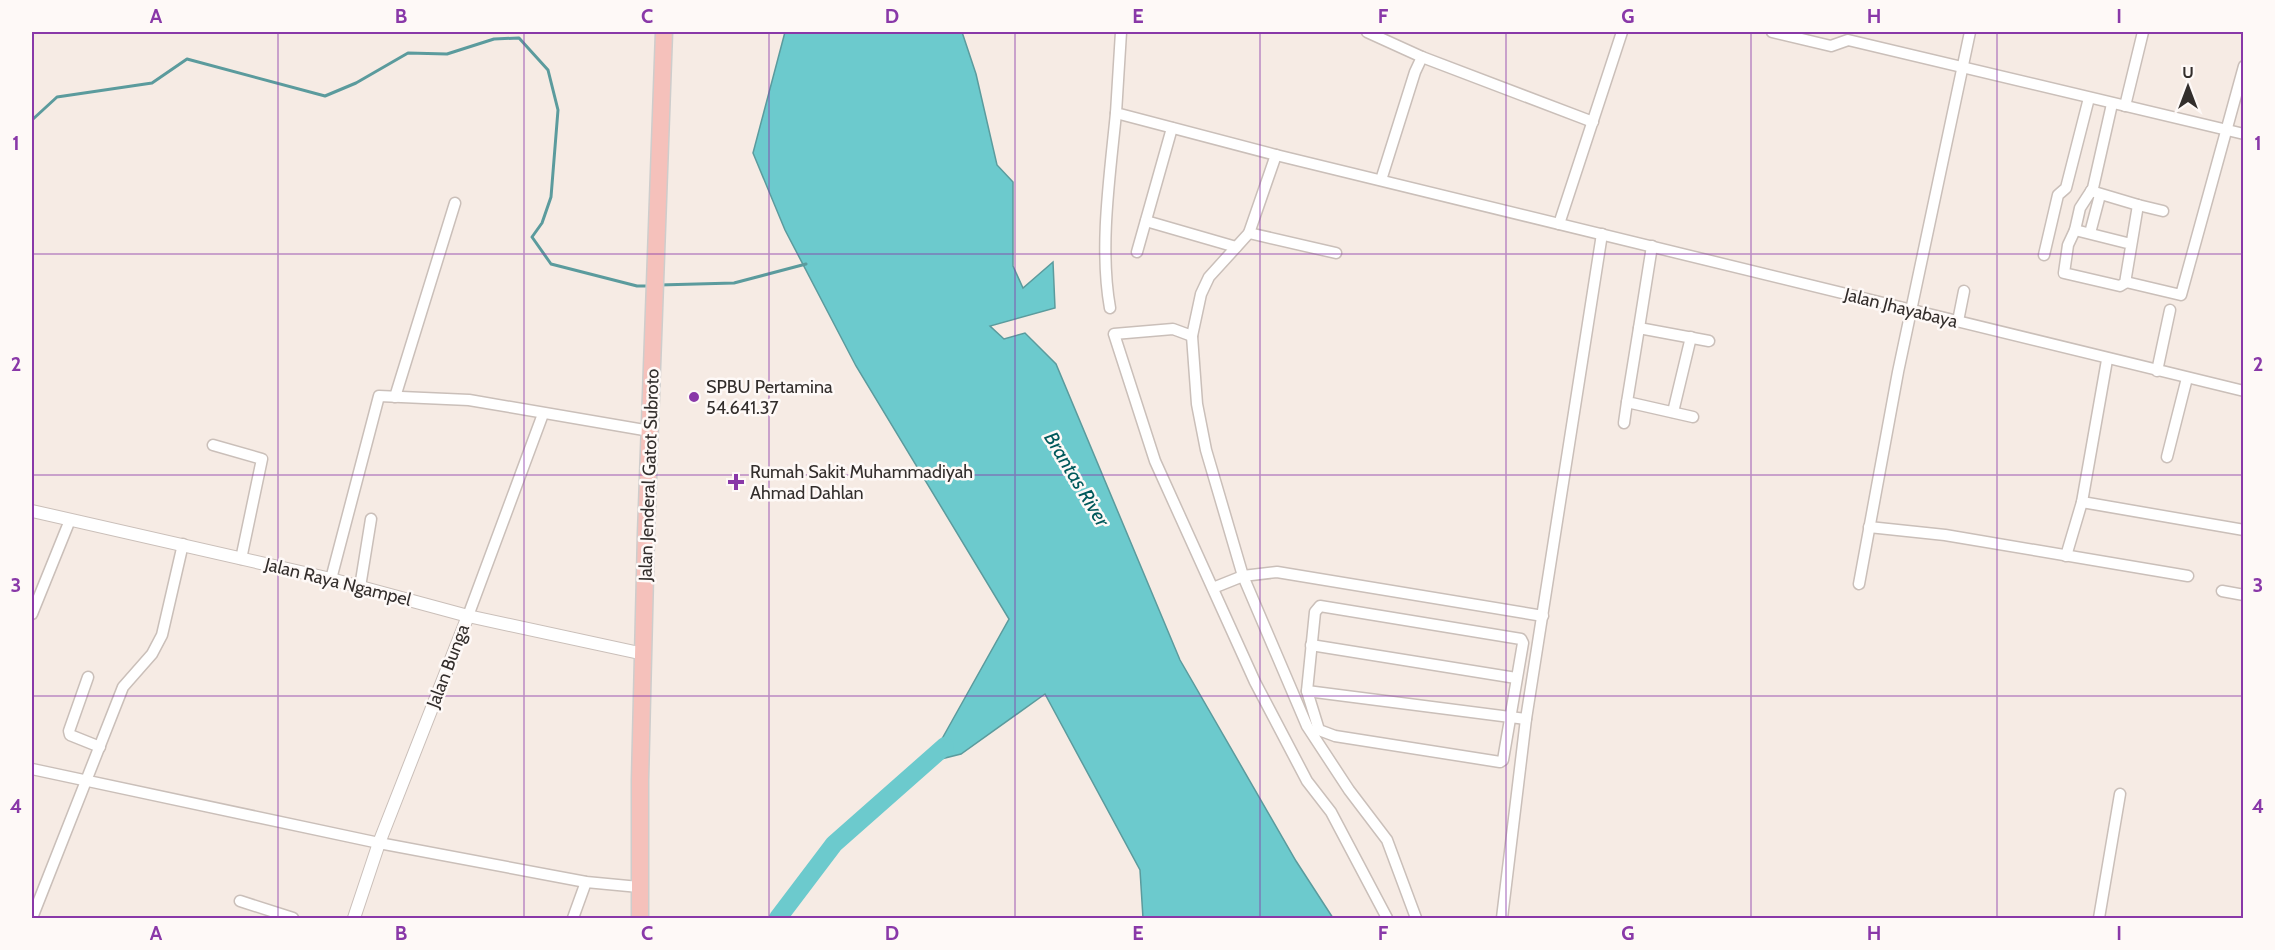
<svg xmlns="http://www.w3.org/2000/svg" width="2275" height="950" font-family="Cabin,sans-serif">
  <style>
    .water { fill: #6ccacd; stroke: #5b9b9d; stroke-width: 1.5 }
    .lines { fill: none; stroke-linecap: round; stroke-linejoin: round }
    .stream { stroke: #5b9b9d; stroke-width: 3 }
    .river { stroke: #6ccacd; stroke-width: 18 }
    .minor-casing { stroke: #cabfb9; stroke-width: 13 }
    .tertiary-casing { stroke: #cabfb9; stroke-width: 14 }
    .primary-casing { stroke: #cecdcc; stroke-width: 19 }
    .minor { stroke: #fff; stroke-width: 10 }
    .tertiary { stroke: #fff; stroke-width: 12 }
    .primary { stroke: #f5c1bb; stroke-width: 16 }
    .grid { fill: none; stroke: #8938a8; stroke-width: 1.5; stroke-opacity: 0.55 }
    .poi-dot { fill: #8938a8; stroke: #fef9f7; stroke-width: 2 }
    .labels { text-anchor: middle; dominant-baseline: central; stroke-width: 5; stroke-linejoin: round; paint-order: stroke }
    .street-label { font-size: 18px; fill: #332e2c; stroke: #fef9f7 }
    .poi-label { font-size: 18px; fill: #332e2c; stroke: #fef9f7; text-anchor: start }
    .water-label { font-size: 20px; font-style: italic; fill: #00595b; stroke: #fef9f7 }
    .neatline { fill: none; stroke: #8938a8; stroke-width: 2 }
    .grid-label { font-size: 20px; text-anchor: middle; font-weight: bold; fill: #8938a8 }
  </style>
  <rect width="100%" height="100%" fill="#f6ebe4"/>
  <polygon class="water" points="785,32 962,32 976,74 997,165 1013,182 1013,266 1023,288 1053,262 1055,308 990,326 1004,339 1025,333 1056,364 1180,660 1296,861 1333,918 1143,918 1140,870 1045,694 961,754 929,762 1009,619 856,366 785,230 753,153"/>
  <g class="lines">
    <g class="stream">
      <polyline points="32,120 57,97 152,83 187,59 325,96 356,83 408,53 447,54 494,39 519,38 548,70 558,110 551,197 542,223 532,237 551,264 637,286 650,286"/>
      <polyline points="659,285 734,283 806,264"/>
    </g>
    <polyline class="river" points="778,918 834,844 945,746"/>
    <g class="minor-casing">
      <g id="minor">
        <polyline points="1121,32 1116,113 1276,155 2244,391"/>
        <polyline points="1367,32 1422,57 1415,72 1381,180"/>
        <polyline points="1772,32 1831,46 1848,40 2244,134"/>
        <polyline points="1422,57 1593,122"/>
        <polyline points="2125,106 2143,32"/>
        <polyline points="1276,155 1249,233 1209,277 1201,294 1192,336 1197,404 1206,450 1243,576 1307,726 1349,790 1387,840 1416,918"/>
        <polyline points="2091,191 2138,205 2125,283 2120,286 2064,273 2068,245 2075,230 2131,244"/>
        <polyline points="2138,205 2163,211"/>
        <polyline points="1146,221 1236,247"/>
        <polyline points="1559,224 1622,32"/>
        <polyline points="2075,230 2080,208 2093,188 2112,104"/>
        <polyline points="1249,233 1336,253"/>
        <polyline points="2090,233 2100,195"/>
        <polyline points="1137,252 1172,128"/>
        <polyline points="2044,255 2058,195 2066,188 2089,98"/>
        <polyline points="2126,282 2181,295 2244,66"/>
        <path d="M 1110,308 C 1099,247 1110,175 1116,113"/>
        <polyline points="1958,321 1964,291"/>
        <polyline points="1639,328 1652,246"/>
        <polyline points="1192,336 1173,329 1114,334 1155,461 1255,682 1307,781 1331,812 1387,918"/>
        <polyline points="2157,371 2170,310"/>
        <polyline points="395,397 455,203"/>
        <polyline points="1673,412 1691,337"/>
        <polyline points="1693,417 1627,402 1639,328 1709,341"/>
        <polyline points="1624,423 1627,402"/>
        <polyline points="213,445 262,459 241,559"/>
        <polyline points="2167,457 2187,378"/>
        <polyline points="2082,502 2244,530"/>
        <polyline points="1869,527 1945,535 2188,576"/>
        <polyline points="2066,556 2082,502 2107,360"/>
        <polyline points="331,579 379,396 469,400 650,431"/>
        <polyline points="1859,584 1898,372 1970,32"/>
        <polyline points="360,587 371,519"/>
        <polyline points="1213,588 1243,576 1277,572 1543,616"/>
        <polyline points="2222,591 2244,595"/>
        <polygon points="1320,606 1521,639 1523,643 1503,760 1500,762 1335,736 1319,730 1307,691 1315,612"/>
        <polyline points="32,614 70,520"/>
        <polyline points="468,616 543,414"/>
        <polyline points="1311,645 1516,678"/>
        <polyline points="88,677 69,731 70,735 100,747"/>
        <polyline points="1307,691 1526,719"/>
        <polyline points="32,769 379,843 586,882 639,887"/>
        <polyline points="240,901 293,918"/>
        <polyline points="32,918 123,687 152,654 162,635 183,544"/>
        <polyline points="573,918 586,882"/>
        <polyline points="1502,918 1526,719 1602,234"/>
        <polyline points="2099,918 2120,794"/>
      </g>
    </g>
    <g class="tertiary-casing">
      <g id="tertiary">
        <polyline points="32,511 331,579 468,616 644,654"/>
        <polyline points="354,918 379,843 468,616"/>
      </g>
    </g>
    <g class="primary-casing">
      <polyline id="primary" points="640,918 640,780 646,534 664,32"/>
    </g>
    <use href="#minor" class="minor"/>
    <use href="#tertiary" class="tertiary"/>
    <use href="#primary" class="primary"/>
  </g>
  <path class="grid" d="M 278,32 L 278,918M 524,32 L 524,918M 769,32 L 769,918M 1015,32 L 1015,918M 1260,32 L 1260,918M 1506,32 L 1506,918M 1751,32 L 1751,918M 1997,32 L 1997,918M 32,254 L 2244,254M 32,475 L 2244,475M 32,696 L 2244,696"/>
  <g class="poi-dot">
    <circle cx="694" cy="397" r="6"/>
    <path d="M733 473h6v6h6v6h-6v6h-6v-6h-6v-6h6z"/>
  </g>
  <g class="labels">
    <g class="street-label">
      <text transform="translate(1901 308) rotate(14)">Jalan Jhayabaya</text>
      <text transform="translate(649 475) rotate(-88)">Jalan Jenderal Gatot Subroto</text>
      <text transform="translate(338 582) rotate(14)">Jalan Raya Ngampel</text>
      <text transform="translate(448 666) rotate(-69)">Jalan Bunga</text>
    </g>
    <g class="poi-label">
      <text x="706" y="387">SPBU Pertamina<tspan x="706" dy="21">54.641.37</tspan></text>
      <text x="750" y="472">Rumah Sakit Muhammadiyah<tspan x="750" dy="21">Ahmad Dahlan</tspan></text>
    </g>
    <g class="water-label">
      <text transform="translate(1077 479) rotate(59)">Brantas River</text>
    </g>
  </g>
  <rect width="2275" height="950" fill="none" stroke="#fef9f7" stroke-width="66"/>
  <g transform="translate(2188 87)" stroke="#fef9f7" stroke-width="4.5" paint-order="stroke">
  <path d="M0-4.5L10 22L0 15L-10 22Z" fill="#332e2c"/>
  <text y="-9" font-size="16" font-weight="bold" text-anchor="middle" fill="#332e2c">U</text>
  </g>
  <rect x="33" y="33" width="2209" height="884" class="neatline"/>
  <g class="grid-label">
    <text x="156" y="23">A</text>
    <text x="401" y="23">B</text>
    <text x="647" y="23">C</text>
    <text x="892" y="23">D</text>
    <text x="1138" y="23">E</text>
    <text x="1383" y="23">F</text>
    <text x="1628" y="23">G</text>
    <text x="1874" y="23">H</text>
    <text x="2119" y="23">I</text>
    <text x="16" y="150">1</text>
    <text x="2258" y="150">1</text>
    <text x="16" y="371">2</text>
    <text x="2258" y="371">2</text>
    <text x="16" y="592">3</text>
    <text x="2258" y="592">3</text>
    <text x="16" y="813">4</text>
    <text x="2258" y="813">4</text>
    <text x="156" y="940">A</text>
    <text x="401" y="940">B</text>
    <text x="647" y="940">C</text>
    <text x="892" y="940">D</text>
    <text x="1138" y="940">E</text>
    <text x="1383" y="940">F</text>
    <text x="1628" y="940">G</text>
    <text x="1874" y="940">H</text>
    <text x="2119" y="940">I</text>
  </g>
</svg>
